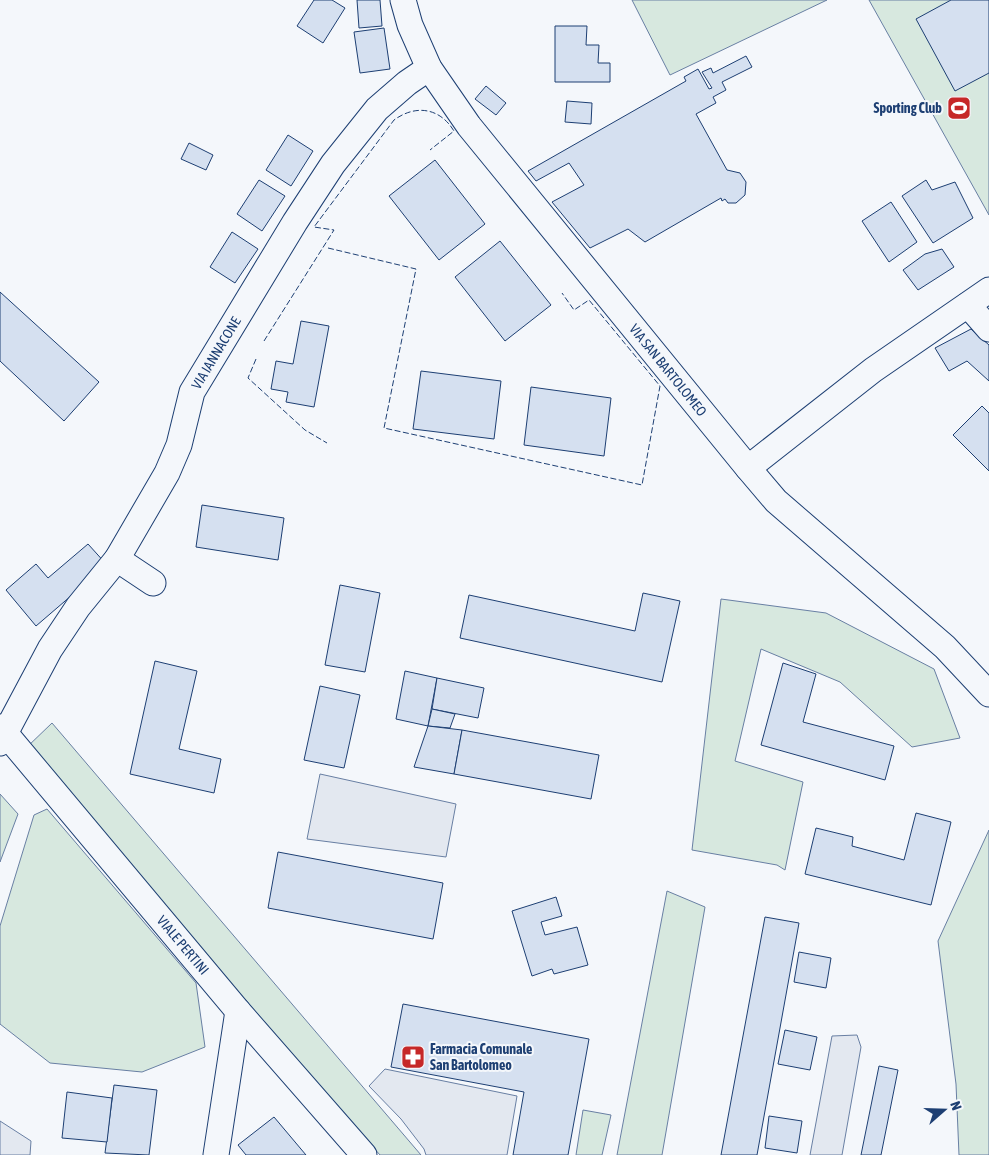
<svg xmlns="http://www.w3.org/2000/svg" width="989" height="1155" font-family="'Asap Condensed',sans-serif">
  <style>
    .green { fill: #d7e8df; stroke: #687fa3 }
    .parking { fill: #e3e8f0; stroke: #687fa3 }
    .building { fill: #d5e0f0; stroke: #1d3f73 }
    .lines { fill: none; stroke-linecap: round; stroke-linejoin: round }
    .minor-casing { stroke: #1d3f73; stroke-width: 27 }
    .minor { stroke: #f4f7fb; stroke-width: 25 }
    .fence { stroke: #1d3f73; stroke-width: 1; stroke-dasharray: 6 2.5; stroke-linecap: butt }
    .labels { text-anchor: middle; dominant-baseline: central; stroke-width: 4; stroke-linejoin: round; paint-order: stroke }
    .poi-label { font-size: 14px; font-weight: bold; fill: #1d3f73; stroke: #f4f7fb; text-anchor: end }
    .street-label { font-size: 14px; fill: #1d3f73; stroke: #f4f7fb }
  </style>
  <rect width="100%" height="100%" fill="#f4f7fb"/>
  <g class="green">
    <polygon points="632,0 827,0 670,75"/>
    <polygon points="869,0 989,0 989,215"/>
    <polygon points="721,599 826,613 934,669 960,738 912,747 840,682 761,649 735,761 803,782 785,870 777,865 692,850"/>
    <polygon points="52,723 421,1155 380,1155 26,748"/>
    <polygon points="0,794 18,814 0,862"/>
    <polygon points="47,809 196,983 205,1047 142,1072 50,1063 0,1024 0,926 34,815"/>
    <polygon points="989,830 989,1155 959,1155 956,1084 938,941"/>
    <polygon points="667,891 705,907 662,1155 617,1155"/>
    <polygon points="583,1110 611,1115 602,1155 576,1155"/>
  </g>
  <g class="parking">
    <polygon points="320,774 456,804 446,857 307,839"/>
    <polygon points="857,1035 861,1047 842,1155 810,1155 832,1036"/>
    <polygon points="385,1069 517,1096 507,1155 426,1155 424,1149 401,1119 369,1086"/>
    <polygon points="0,1121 31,1141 30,1155 0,1155"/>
  </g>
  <g class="building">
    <polygon points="314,0 332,0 345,8 323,43 297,26"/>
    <polygon points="357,0 380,0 382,26 359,28"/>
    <polygon points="951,0 989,0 989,73 955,91 916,19"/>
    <polygon points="555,26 587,26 586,45 599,45 598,63 610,63 610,82 555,82"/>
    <polygon points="384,28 390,69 360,73 354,32"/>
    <polygon points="746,56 752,67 722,82 726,90 713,97 716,103 696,114 727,170 740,173 746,182 745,195 736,203 728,203 725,199 722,201 721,198 645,242 628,229 590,248 552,202 584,185 569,163 536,181 528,171 686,81 684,77 698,69 709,89 712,88 702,72 711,68 713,73"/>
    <polygon points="486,86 506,103 496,115 475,99"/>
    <polygon points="567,101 592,103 591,124 565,122"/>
    <polygon points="288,135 313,151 291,186 266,170"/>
    <polygon points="189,143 213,155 206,170 181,159"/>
    <polygon points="435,160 485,224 439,260 389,196"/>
    <polygon points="259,180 285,196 262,231 237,214"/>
    <polygon points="926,180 932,190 955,182 973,218 933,243 902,196"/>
    <polygon points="891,202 917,242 889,262 862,221"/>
    <polygon points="232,232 258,249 235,283 210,267"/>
    <polygon points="500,241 551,305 505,341 455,277"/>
    <polygon points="942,249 954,267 918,290 903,270 925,254"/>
    <polygon points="0,292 99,382 64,421 0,361"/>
    <polygon points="301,321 329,326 314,407 286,402 288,392 271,389 276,361 293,364"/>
    <polygon points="971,329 989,345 989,381 967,361 949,371 935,348"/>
    <polygon points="421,371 501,381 494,439 413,429"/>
    <polygon points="531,387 611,398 604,456 524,445"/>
    <polygon points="982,406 989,413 989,471 953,435"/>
    <polygon points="202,505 284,518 278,560 196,547"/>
    <polygon points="88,544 107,565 36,626 6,590 36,564 48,578"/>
    <polygon points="340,585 380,593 365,672 325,665"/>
    <polygon points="643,593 680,601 662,682 460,638 469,595 635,631"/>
    <polygon points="155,661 197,671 179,749 221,759 214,793 130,774"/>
    <polygon points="783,663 816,674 803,722 894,746 885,780 761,745"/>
    <polygon points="405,671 437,678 428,726 396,719"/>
    <polygon points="437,678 484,688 478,718 432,709"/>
    <polygon points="320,686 360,695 344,768 304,760"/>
    <polygon points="432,709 455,714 450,728 428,726"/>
    <polygon points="428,726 462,730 454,774 414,767"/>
    <polygon points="462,730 599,755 591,799 454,774"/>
    <polygon points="916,813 951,822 931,905 805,874 816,828 853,837 852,846 904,860"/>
    <polygon points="278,852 443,883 433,939 268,908"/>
    <polygon points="556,897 562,916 541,922 545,935 577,927 588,965 554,974 552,969 532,976 512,911"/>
    <polygon points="765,917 799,923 757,1155 721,1155"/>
    <polygon points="799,952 831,958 826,988 794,982"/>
    <polygon points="403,1004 589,1039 568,1155 513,1155 524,1092 391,1067"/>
    <polygon points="785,1030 817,1037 810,1070 778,1064"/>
    <polygon points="879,1066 898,1070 881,1155 861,1155"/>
    <polygon points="114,1085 157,1090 149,1155 105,1153"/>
    <polygon points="67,1092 112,1098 107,1142 62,1138"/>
    <polygon points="769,1116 802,1121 797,1153 765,1148"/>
    <polygon points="274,1117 306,1155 246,1155 238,1145"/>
  </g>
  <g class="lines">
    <g class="minor-casing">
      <g id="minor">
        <polyline points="403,0 410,25 429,68 469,126 748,468 776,501 945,647 989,694"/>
        <polyline points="968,305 989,329"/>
        <polyline points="748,468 873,370 989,290"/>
        <polyline points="117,559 153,583"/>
        <polyline points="0,727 238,1011 364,1155"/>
        <polyline points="0,743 50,649 78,607 117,559 167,473 179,445 192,392 295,222 333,164 377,109 407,83 429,68"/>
        <polyline points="216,1155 238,1011"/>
      </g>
    </g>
    <use href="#minor" class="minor"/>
    <g class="fence">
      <polyline points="328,248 416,269 384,428 642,485 660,386 589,300 574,310 562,293"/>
      <path d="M 264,341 L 334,230 L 314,227 L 394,120 C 416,104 440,108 454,131 L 430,150"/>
      <polyline points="256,359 248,378 305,430 327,443"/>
    </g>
  </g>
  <defs>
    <g id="stadium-square" transform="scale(1.25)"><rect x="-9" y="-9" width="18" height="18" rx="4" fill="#c62828" stroke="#f4f7fb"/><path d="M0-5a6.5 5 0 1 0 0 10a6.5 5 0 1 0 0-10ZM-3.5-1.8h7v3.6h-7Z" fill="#fff"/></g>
    <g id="pharmacy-square" transform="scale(1.25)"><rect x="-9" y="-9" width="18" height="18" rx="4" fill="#c62828" stroke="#f4f7fb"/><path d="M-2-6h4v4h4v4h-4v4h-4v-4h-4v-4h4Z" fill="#fff"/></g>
  </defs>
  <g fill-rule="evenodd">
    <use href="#stadium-square" x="959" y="108"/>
    <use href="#pharmacy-square" x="413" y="1057"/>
  </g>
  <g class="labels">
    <g class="poi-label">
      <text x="942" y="108">Sporting Club</text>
      <text x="430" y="1049" text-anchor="start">Farmacia Comunale<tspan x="430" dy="16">San Bartolomeo</tspan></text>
    </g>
    <g class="street-label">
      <text transform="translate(216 353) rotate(-59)">VIA IANNACONE</text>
      <text transform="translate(668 370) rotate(51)">VIA SAN BARTOLOMEO</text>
      <text transform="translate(183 945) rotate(50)">VIALE PERTINI</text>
    </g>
  </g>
  <g transform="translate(944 1110) rotate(70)" stroke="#f4f7fb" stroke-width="4" paint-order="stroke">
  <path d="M0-4L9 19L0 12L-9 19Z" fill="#1d3f73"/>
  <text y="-8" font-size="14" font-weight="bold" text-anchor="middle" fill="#1d3f73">N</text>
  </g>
</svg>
